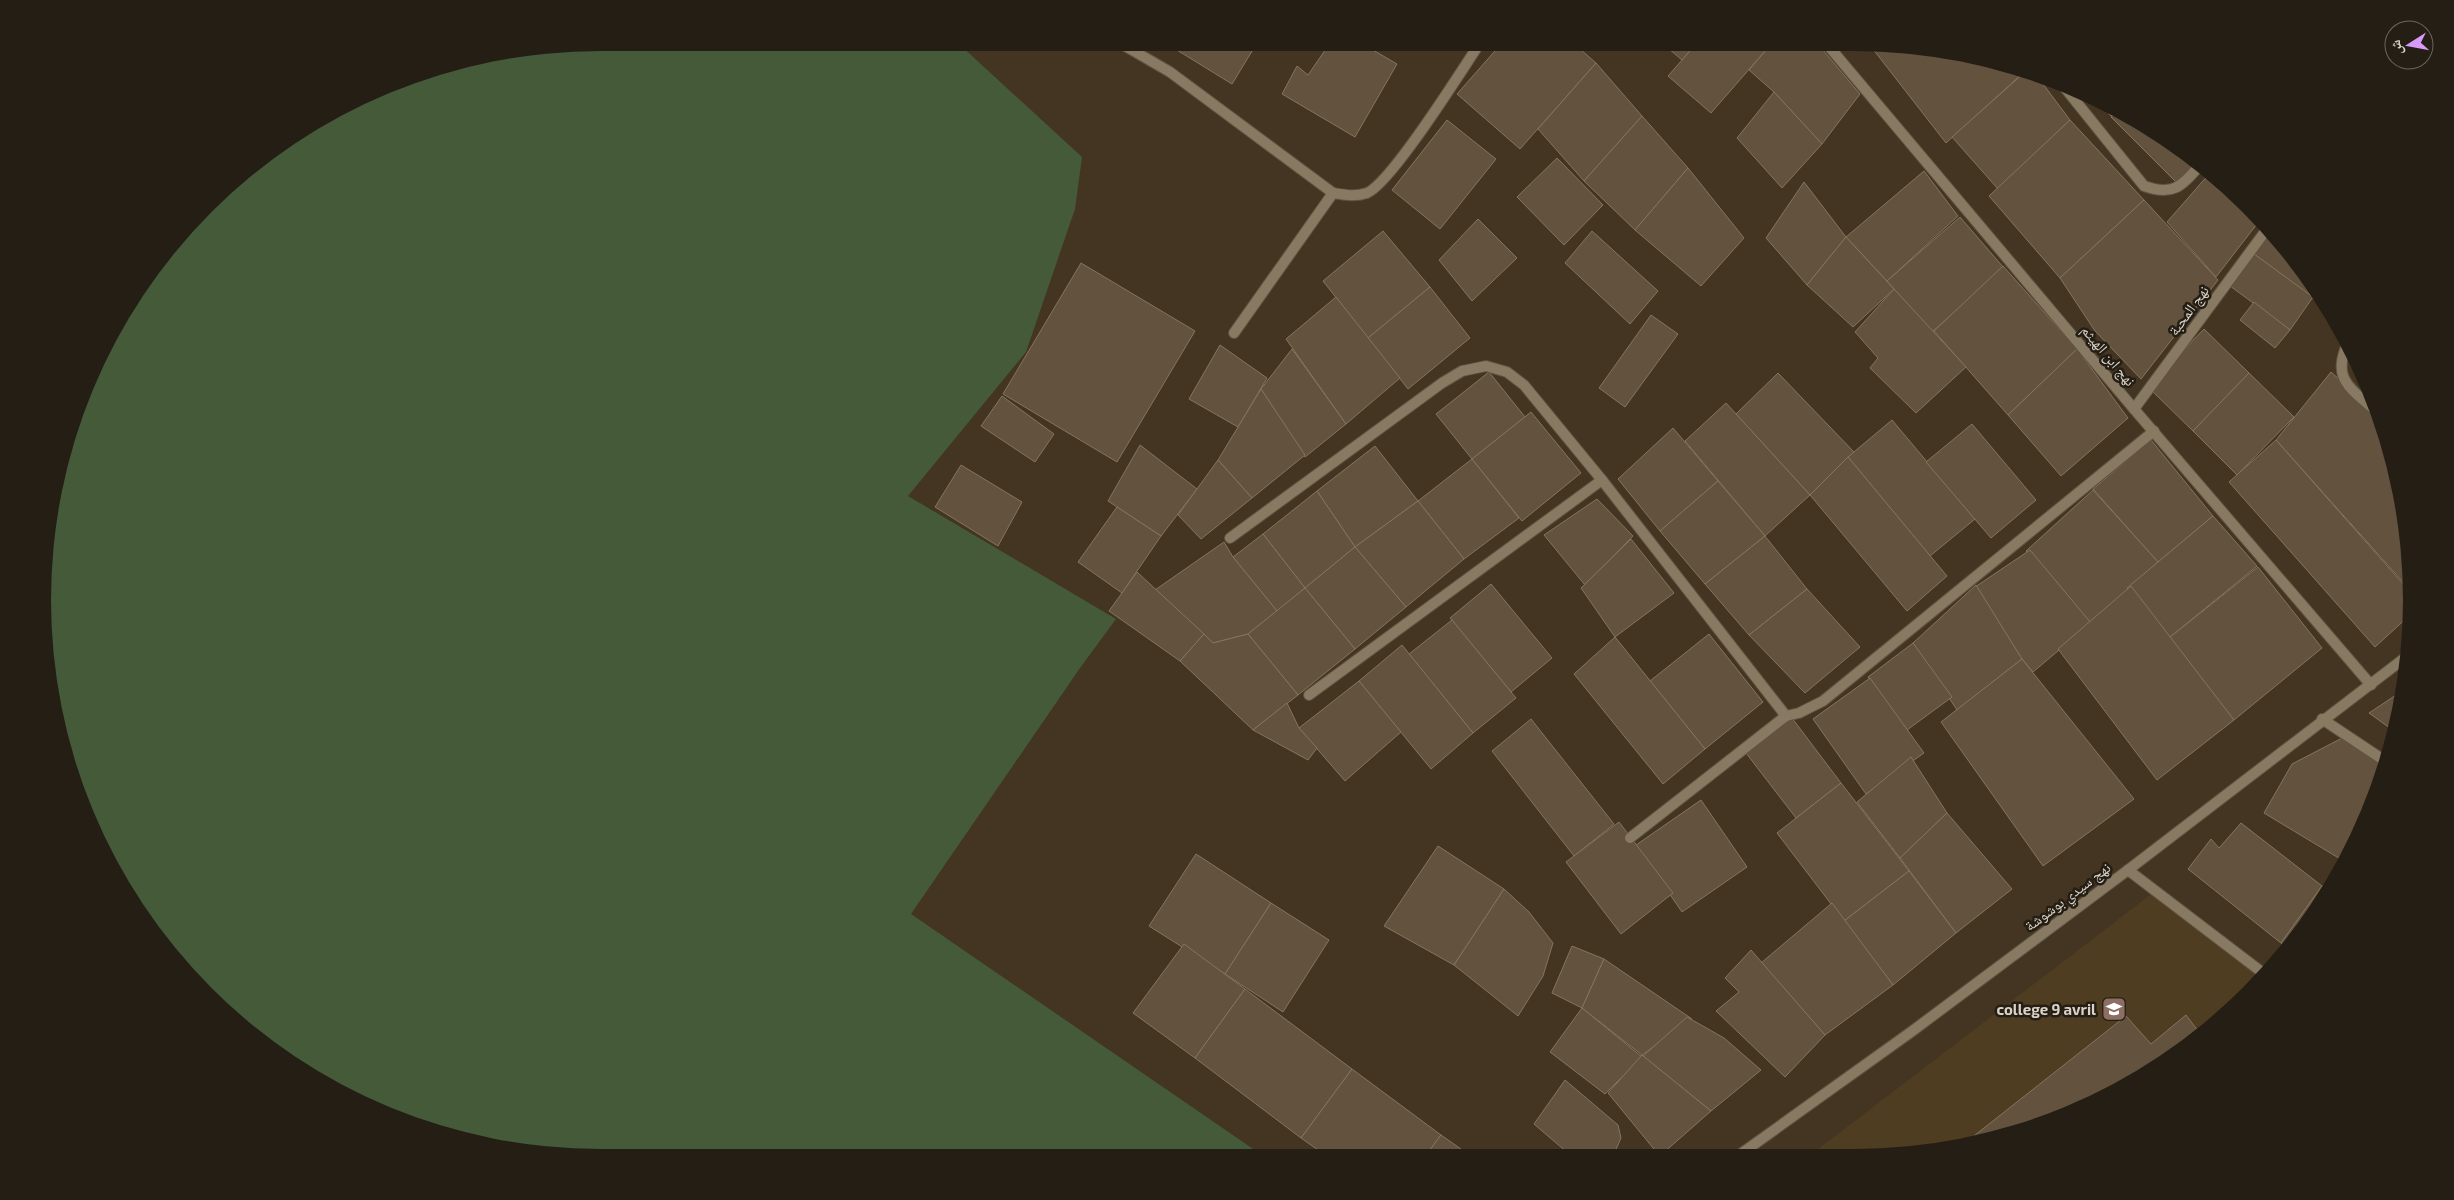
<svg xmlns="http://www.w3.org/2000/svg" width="2454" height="1200" font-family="'Exo 2','Noto Naskh Arabic',sans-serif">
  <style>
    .built { fill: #4f3d22 }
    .green { fill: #445a39 }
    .building { fill: #63533e; stroke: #85755f }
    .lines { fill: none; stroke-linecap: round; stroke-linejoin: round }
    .minor-casing { stroke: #5e5341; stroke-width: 12 }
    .tertiary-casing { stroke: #5e5341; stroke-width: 12 }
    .minor { stroke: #887962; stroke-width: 10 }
    .tertiary { stroke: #887962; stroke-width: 10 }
    .labels { text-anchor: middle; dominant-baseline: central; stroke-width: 5; stroke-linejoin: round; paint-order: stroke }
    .street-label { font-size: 15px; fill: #dad2c6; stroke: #241e15 }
    .poi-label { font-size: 15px; font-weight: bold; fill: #dad2c6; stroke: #241e15; text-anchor: end }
  </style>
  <rect width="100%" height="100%" fill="#433521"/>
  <polygon class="built" points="2154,892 2260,976 2194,1042 2068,1115 1927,1153 1813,1153"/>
  <polygon class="green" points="600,43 958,43 1082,157 1075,209 1026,352 908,496 1116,619 1080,668 911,914 1262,1155 600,1157 491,1147 386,1115 290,1063 206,994 158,939 100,847 72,779 47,673 43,600 53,491 85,387 117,321 181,233 260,158 322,117 421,72 492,53"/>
  <g class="building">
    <polygon points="1175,43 1257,43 1232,84 1172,47"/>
    <polygon points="1330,43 1361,43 1397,64 1355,137 1282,94 1297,66 1308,75"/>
    <polygon points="1502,43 1573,43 1596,63 1520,149 1457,94"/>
    <polygon points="1662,43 1697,43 1682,60"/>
    <polygon points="1697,43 1772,43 1711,113 1668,76"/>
    <polygon points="1772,43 1817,43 1860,94 1822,144 1774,92 1749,70"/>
    <polygon points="1869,44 1963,53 2024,72 1946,143"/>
    <polygon points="1596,63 1642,116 1584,181 1538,129"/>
    <polygon points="2025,72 2037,76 2070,120 1998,189 1952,137"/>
    <polygon points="1774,92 1822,144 1782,188 1737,138"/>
    <polygon points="2099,102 2117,111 2111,116"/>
    <polygon points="2117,112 2164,137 2195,162 2178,184 2111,117"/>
    <polygon points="1642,116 1688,168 1635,230 1584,181"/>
    <polygon points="1447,120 1496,159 1440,229 1392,190"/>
    <polygon points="2070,120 2144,200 2060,278 1989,196"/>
    <polygon points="1557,158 1603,205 1564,245 1517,197"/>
    <polygon points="1688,168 1744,238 1701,286 1635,230"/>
    <polygon points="1924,171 1958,216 1887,281 1846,237"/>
    <polygon points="2209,174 2248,206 2260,220 2216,277 2167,222"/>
    <polygon points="1804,182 1846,237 1807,285 1766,238"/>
    <polygon points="2144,200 2218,280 2141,379 2095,331 2060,278"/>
    <polygon points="1960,217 2004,268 1932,332 1887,281"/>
    <polygon points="1478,219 1517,258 1472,301 1439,260"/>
    <polygon points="1383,231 1430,287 1368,338 1323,281"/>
    <polygon points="1592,231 1658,291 1630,324 1565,263"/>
    <polygon points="2271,233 2318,291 2324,307 2250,251"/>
    <polygon points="1846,237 1894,289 1853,327 1807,285"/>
    <polygon points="2250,251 2313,297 2290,330 2226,283"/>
    <polygon points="1081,263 1195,331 1117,462 1003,394"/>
    <polygon points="2003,266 2077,349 2008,415 1934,331"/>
    <polygon points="1430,287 1470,338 1408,389 1368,338"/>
    <polygon points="1894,289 1966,367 1916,413 1870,368 1878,358 1855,332"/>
    <polygon points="1336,297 1400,378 1346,424 1286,339"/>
    <polygon points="2254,302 2290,330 2275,348 2240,320"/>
    <polygon points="1651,315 1678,334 1625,407 1599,388"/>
    <polygon points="2204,329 2249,373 2193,431 2148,387"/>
    <polygon points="1220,345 1267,378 1238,427 1189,399"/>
    <polygon points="1292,349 1346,424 1305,457 1261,389"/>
    <polygon points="2077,349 2128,418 2061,476 2008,415"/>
    <polygon points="1489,372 1525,417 1472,459 1436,414"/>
    <polygon points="2331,372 2377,413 2401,492 2411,591 2276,440"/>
    <polygon points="1778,373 1854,452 1810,495 1736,414"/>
    <polygon points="2249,373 2294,417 2237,475 2193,431"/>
    <polygon points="1261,389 1305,455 1252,498 1218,460"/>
    <polygon points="1002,396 1054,434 1035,462 981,426"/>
    <polygon points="1726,403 1810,495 1765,536 1685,441"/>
    <polygon points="1531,412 1581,473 1522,521 1472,459"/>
    <polygon points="1892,420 1975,519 1930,556 1848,457"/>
    <polygon points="1972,424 2036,500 1991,538 1926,462"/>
    <polygon points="1673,428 1718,481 1660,531 1618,479"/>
    <polygon points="2151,440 2213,516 2158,562 2093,489"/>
    <polygon points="2276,440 2411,593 2410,615 2375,647 2229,482"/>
    <polygon points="1140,445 1197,489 1161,536 1108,501"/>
    <polygon points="1375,446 1418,501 1355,547 1317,491"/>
    <polygon points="1848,457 1947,576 1907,611 1810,495"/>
    <polygon points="1472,459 1519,518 1464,559 1418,501"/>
    <polygon points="1218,460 1252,498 1201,539 1178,515"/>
    <polygon points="961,465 1022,502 998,546 935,507"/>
    <polygon points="1718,481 1765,536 1705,584 1660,531"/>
    <polygon points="2093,490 2158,562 2091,623 2026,551"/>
    <polygon points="1317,491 1355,547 1305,588 1263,534"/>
    <polygon points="1597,499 1633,536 1585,585 1544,535"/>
    <polygon points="1418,501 1464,559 1406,607 1355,547"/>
    <polygon points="1117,507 1161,536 1122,593 1078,562"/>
    <polygon points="2213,516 2257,566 2169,638 2127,588"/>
    <polygon points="1263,534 1305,588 1277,611 1233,557"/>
    <polygon points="1765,536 1807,589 1749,635 1705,584"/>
    <polygon points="1631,539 1674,593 1615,637 1581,588"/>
    <polygon points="1224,542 1233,557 1277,611 1248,634 1213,643 1155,590"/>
    <polygon points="1355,547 1406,607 1355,649 1305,588"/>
    <polygon points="2030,550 2091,623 2033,672 2022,659 1975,587"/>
    <polygon points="2258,567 2322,648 2234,720 2169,638"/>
    <polygon points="1137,572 1204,634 1180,661 1109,611"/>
    <polygon points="1491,584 1552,658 1511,692 1450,618"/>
    <polygon points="1976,585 2022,659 1957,710 1913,643"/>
    <polygon points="2131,586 2234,720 2157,780 2058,649"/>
    <polygon points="1305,588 1355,649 1298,695 1248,634"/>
    <polygon points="1807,589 1860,647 1805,693 1749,635"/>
    <polygon points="1452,620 1516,698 1473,733 1409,654"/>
    <polygon points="1204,634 1213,643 1248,634 1298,695 1253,730 1180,661"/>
    <polygon points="1709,634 1763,702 1705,749 1650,681"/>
    <polygon points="1615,637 1705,749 1663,784 1574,674"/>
    <polygon points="1913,643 1952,697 1907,730 1868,677"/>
    <polygon points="1402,645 1473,733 1431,769 1359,681"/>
    <polygon points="2022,659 2134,799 2043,866 1941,722"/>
    <polygon points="1870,678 1924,753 1866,794 1813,719"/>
    <polygon points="1359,681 1401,732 1345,781 1299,728"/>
    <polygon points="2402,691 2401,709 2394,731 2369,713"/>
    <polygon points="1287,703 1299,728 1317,748 1308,760 1253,730"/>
    <polygon points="1792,718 1841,783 1796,818 1746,753"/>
    <polygon points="1531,719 1614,824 1574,856 1492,751"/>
    <polygon points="2348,735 2385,760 2369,814 2342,860 2264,813 2292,764"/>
    <polygon points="1911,757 1947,813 1900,858 1857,802"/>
    <polygon points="1841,783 1909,871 1844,921 1777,833"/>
    <polygon points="1701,800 1747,867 1682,912 1636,845"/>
    <polygon points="1947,813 2012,889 1956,933 1900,858"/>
    <polygon points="1619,822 1673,893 1621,934 1566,862"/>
    <polygon points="2241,823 2322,886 2281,943 2188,869 2211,839 2219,848"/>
    <polygon points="1438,846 1504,889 1454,965 1384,926"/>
    <polygon points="1196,854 1271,903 1225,974 1149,926"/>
    <polygon points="1909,871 1956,933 1893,985 1844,921"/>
    <polygon points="2322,886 2327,886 2296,939 2288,948 2281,943"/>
    <polygon points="1504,889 1529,912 1553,943 1543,976 1518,1016 1454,965"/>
    <polygon points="1271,903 1329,940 1283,1012 1225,974"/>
    <polygon points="1832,903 1893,985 1825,1035 1761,963"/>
    <polygon points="1184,944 1245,989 1195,1058 1133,1013"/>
    <polygon points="1572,946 1604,959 1582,1008 1552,993"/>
    <polygon points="1751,950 1825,1035 1785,1077 1716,1011 1739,992 1725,978"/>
    <polygon points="1604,959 1692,1019 1642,1055 1582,1008"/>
    <polygon points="1245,989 1352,1069 1301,1138 1195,1058"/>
    <polygon points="1582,1008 1642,1057 1605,1094 1550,1052"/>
    <polygon points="2186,1015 2201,1035 2194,1042 2068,1115 1965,1143 2126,1016 2151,1044"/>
    <polygon points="1687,1017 1724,1038 1761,1070 1711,1111 1643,1056"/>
    <polygon points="1642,1055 1711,1111 1662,1154 1658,1154 1608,1093"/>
    <polygon points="1352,1069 1441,1135 1426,1155 1325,1155 1301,1138"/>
    <polygon points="1565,1080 1618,1125 1621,1138 1614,1154 1569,1154 1534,1124"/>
    <polygon points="1441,1135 1468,1154 1426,1155"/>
  </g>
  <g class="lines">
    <g class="minor-casing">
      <g id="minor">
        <polyline points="1120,43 1170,72 1333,193"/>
        <polyline points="1826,43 2134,409 2371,685"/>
        <path d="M 2061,83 L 2144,186 C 2172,196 2182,187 2199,166"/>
        <path d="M 1234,333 L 1333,193 C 1345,195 1355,197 1367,193 C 1392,182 1461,71 1480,43"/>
        <path d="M 2347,345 C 2331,380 2353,390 2377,412"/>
        <polyline points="2134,409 2267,229"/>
        <polyline points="1230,538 1442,383 1462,371 1486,366 1507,372 1524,385 1602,480"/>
        <polyline points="1309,695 1602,480 1786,716"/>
        <polyline points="2322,719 2385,761"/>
        <polyline points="1630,838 1786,716 1799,713 1823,701 2154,431"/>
        <polyline points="2128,870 2263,973"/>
      </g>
    </g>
    <g class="tertiary-casing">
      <polyline id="tertiary" points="1742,1153 1911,1032 2128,870 2406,657"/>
    </g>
    <use href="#minor" class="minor"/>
    <use href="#tertiary" class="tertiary"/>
  </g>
  <defs>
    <g id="university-square" transform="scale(1.25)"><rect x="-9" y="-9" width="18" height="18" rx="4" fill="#8d6e63" stroke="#241e15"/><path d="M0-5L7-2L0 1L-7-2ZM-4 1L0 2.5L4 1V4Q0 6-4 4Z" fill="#fff"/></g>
  </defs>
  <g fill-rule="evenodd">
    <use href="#university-square" x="2114" y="1009"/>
  </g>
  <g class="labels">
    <g class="street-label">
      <text transform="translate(2188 310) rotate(-54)">نهج المحبة</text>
      <text transform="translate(2109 355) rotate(50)">نهج ابن الهيثم</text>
      <text transform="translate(2067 896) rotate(-37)">نهج سيدي بوشوشة</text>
    </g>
    <g class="poi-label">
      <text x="2096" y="1009">college 9 avril</text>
    </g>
  </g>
  <path d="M0 0H2454V1200H0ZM600 51H1854A549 549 0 0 1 2403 600V600A549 549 0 0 1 1854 1149H600A549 549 0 0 1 51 600V600A549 549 0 0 1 600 51Z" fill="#241e15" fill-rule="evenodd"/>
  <g transform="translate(2409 45) rotate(259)"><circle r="24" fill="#241e15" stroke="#6d665c"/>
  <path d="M0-4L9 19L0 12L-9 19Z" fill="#d89af8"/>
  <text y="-8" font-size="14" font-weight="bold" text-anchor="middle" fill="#dad2c6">ش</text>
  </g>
</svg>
